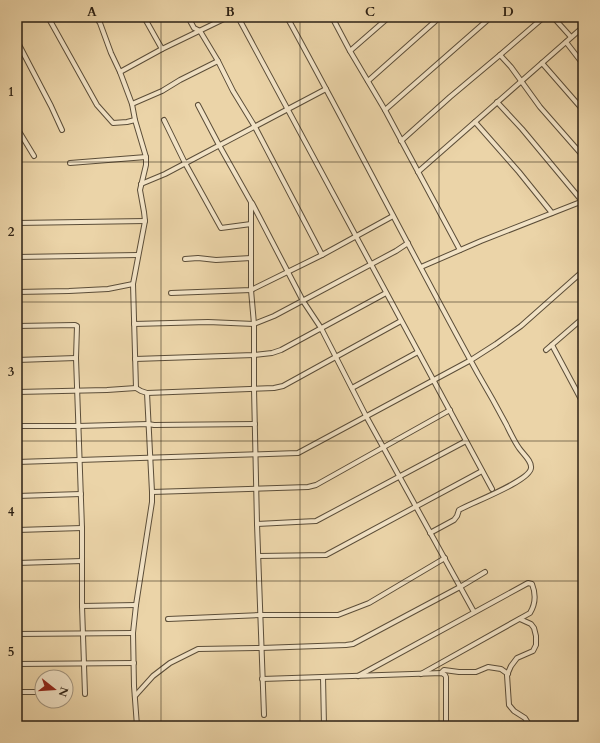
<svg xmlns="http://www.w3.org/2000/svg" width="600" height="743" font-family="Cardo,serif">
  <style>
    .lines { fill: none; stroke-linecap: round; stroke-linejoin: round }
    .minor-casing { stroke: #5c4e39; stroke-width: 6 }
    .minor { stroke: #f2e3c6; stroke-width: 4 }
    .grid { fill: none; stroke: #2d2114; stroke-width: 1; stroke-opacity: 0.55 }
    .neatline { fill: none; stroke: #2d2114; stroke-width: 1.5 }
    .grid-label { font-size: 13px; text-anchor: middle; font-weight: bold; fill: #2d2114 }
  </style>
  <rect width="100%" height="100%" fill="#ebd4a8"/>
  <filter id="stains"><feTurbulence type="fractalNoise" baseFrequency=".005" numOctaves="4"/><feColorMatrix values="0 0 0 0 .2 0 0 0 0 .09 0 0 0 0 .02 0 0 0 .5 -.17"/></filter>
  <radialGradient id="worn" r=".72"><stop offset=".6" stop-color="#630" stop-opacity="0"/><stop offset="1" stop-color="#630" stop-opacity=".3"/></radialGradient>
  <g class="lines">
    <g class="minor-casing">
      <g id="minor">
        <polyline points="48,17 97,105 113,123 127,122 135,120"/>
        <polyline points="96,17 100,23 111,53 120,72 132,104 135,120 146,157 146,165 140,190 144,212 145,221 133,284 136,388 141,391 147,393 152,492 152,502 136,605 133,633 134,686 137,726"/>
        <polyline points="144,17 162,49"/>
        <polyline points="188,17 194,28 200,31 218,61 233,91 255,127 322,255"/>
        <polyline points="238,17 492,489"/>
        <path d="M 287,17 C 352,135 413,256 478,374 C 488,391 497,407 506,424 C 510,432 514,441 519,448 C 523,454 532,461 531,468 C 530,481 471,503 459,510 L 457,516 L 454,520 L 430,533"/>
        <polyline points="332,17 350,51 385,110 460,250"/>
        <polyline points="553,17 571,37"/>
        <polyline points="17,41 51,106 62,130"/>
        <polyline points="566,42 583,64"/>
        <polyline points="350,51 389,17"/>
        <polyline points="500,55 511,67 540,107 583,156"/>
        <polyline points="542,63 583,110"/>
        <polyline points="120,72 162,49 228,17"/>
        <polyline points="368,81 440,17"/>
        <polyline points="497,102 522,129 582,201"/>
        <polyline points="132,104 162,91 180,80 218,61"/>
        <polyline points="198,105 219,145 251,202 251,290 254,324 254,389 257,524 264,715"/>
        <polyline points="385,110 491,17"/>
        <polyline points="164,120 185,163 221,228 251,224"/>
        <polyline points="475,122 519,172 552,213"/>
        <polyline points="17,128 34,156"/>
        <polyline points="401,141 450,97 500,55 544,17"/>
        <polyline points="70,163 146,157"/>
        <polyline points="418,172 583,27"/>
        <polyline points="141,184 165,174 326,89"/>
        <polyline points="252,203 303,301 321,328 366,416 474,612"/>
        <polyline points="17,223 145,221"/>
        <polyline points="17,257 138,255"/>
        <polyline points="185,259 198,258 216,260 251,258"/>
        <polyline points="421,267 481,241 583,201"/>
        <polyline points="17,292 69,291 108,289 133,284"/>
        <polyline points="171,293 251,290 322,255 393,216"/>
        <polyline points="134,324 208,322 254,324 274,316 396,251 408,243"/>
        <polyline points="17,326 75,325 77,326 76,358 82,528 82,606 85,694"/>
        <polyline points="552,345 583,403"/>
        <polyline points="546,350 583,318"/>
        <polyline points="135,359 254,355 272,353 281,350 386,293"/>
        <polyline points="17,360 76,358"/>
        <polyline points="352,388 418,352"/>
        <polyline points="17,392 107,390 136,388"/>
        <polyline points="147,393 274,388 283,386 401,321"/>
        <polyline points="17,426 78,426 148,424 154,425 255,424"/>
        <polyline points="17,462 298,453 471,360 496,344 521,326 583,271"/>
        <polyline points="152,492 308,487 316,485 450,410"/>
        <polyline points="17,496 81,494"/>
        <polyline points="257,524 316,521 466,441"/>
        <polyline points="17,530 82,528"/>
        <polyline points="259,556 326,555 482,471"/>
        <polyline points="17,563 82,561"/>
        <polyline points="82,606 136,605"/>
        <polyline points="168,619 260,615 338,615 369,603 445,558"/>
        <polyline points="520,619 531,624 534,628 536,636 536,645 533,651 517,658 511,666 507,675 509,705 514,711 525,718 530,726"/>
        <polyline points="17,634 133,633"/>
        <polyline points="17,664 134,663"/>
        <polyline points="441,673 444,670 459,672 476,672 488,667 501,669 508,674"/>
        <path d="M 358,676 L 528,583 L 532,584 C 536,594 536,603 530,613 L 421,674"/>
        <polyline points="323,677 324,726"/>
        <polyline points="262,679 442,673 445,675 446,677 446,726"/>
        <polyline points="17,692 42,692"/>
        <polyline points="135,696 153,676 170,663 198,649 261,648 346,645 353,644 460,587 485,572"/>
      </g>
    </g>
    <use href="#minor" class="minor"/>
  </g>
  <path class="grid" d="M 161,17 L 161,726M 300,17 L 300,726M 439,17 L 439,726M 17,162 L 583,162M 17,302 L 583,302M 17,441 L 583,441M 17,581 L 583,581"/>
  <rect width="600" height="743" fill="none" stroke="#ebd4a8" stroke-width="44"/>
  <g transform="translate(54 689) rotate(107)"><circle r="19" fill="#f2e3c6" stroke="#a3957f"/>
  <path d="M0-3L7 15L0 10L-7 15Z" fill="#8f2418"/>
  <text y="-6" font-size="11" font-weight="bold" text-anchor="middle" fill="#2d2114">N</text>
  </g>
  <rect x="22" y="22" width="556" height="699" class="neatline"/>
  <g class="grid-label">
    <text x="92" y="16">A</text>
    <text x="230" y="16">B</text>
    <text x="370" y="16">C</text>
    <text x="508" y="16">D</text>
    <text x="11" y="96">1</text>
    <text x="11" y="236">2</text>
    <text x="11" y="376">3</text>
    <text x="11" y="516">4</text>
    <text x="11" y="656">5</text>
  </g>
  <rect width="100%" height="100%" filter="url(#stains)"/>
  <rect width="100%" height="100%" fill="url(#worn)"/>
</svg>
